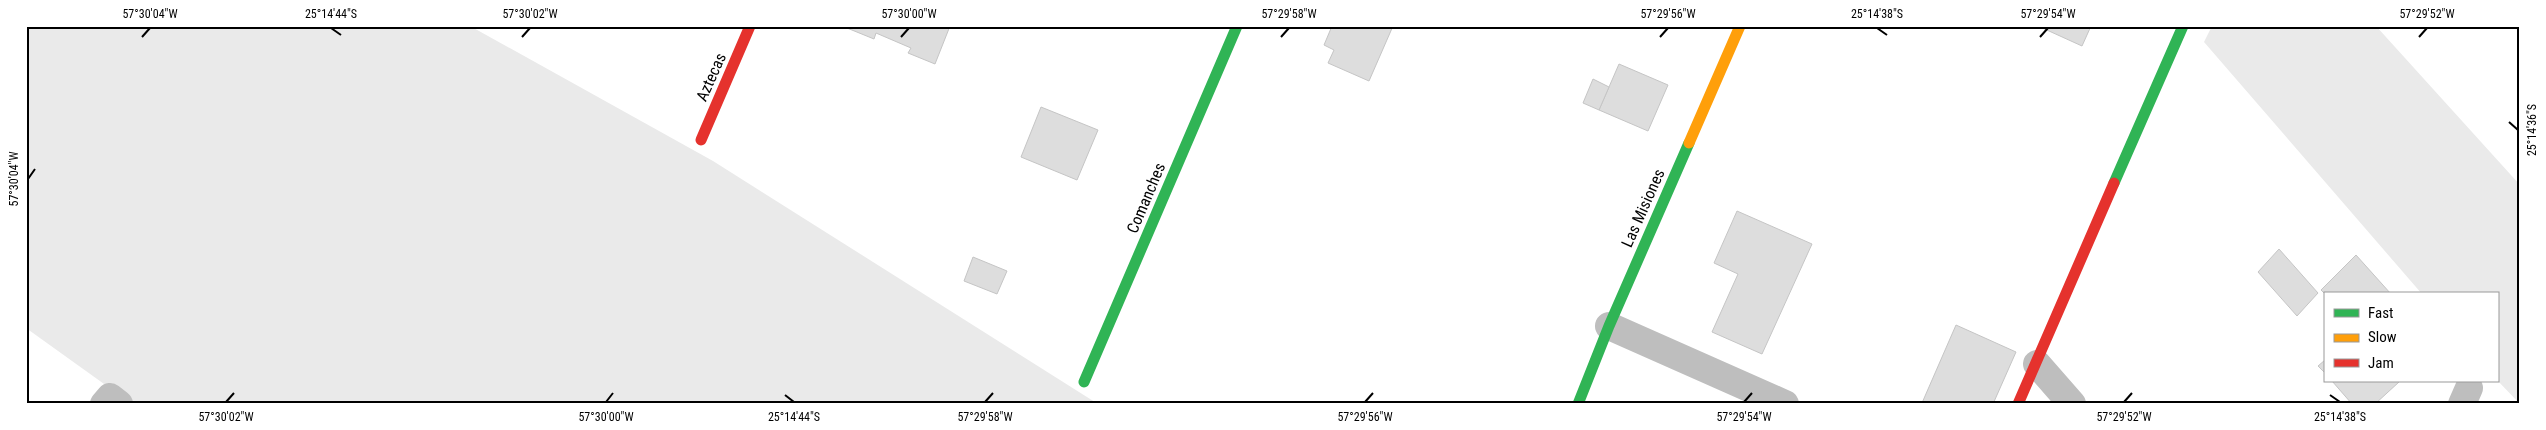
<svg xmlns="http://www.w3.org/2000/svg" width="2546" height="430" font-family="'Roboto Condensed',sans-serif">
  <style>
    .green { fill: #eaeaea }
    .building { fill: #ddd; stroke: #c5c5c5 }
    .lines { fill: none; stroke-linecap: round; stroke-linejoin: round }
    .street { stroke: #bebebe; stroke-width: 28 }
    .fast { stroke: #30b455; stroke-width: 11 }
    .slow { stroke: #ff9f0a; stroke-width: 11 }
    .jam { stroke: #e5322d; stroke-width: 11 }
    .ticks { fill: none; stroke: #000; stroke-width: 2 }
    .labels { text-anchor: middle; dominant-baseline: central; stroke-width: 4.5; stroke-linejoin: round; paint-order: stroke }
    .street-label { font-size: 16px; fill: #000; stroke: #fff }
    .neatline { fill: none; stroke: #000; stroke-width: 2 }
    .ticks-label { font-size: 12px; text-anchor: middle; fill: #000 }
  </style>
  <rect width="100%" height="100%" fill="#fff"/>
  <g class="green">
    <polygon points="26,26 470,26 713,161 1098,404 132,404 26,328"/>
    <polygon points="2212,26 2376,26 2520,185 2520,404 2497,380 2497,294 2422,294 2204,42"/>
  </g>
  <g class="building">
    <polygon points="848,26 950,26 935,64 908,53 911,48 876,33 874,39 847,28"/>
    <polygon points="1332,26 1393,26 1369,81 1328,63 1334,50 1324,45"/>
    <polygon points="2038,26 2091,26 2082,46"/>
    <polygon points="1619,64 1668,85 1648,131 1599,110"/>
    <polygon points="1593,79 1609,87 1599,110 1583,103"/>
    <polygon points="1041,107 1098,130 1077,180 1021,157"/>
    <polygon points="1737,211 1812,244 1762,354 1712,332 1738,274 1714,263"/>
    <polygon points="2279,249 2318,293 2297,316 2258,272"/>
    <polygon points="2356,255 2391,294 2325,294 2321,290"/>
    <polygon points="973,257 1007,271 997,294 964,281"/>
    <polygon points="1956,325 2016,352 1993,404 1922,403"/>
    <polygon points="2325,360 2325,373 2318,366"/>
    <polygon points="2332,381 2398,381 2399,382 2375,404 2352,404"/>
  </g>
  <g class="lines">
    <g class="street">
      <polyline points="1609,326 1785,404"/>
      <polyline points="2037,364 2072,404"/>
      <polyline points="104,404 110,397 119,404"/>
      <polyline points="2462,404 2469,388"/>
    </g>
    <g class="fast">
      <polyline points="2114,183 2183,26"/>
      <polyline points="1084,382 1237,26"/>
      <polyline points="1578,404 1609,326 1689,143"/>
    </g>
    <polyline class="slow" points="1689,143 1740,26"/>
    <g class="jam">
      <polyline points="701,140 750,26"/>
      <polyline points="2018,404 2114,183"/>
    </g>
  </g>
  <path class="ticks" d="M 331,28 L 341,35M 1877,28 L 1887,35M 142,37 L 150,28M 522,37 L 530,28M 901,37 L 909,28M 1281,37 L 1289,28M 1660,37 L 1668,28M 2040,37 L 2048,28M 2419,37 L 2427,28M 2509,122 L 2518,130M 28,179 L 35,169M 785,395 L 794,402M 2330,395 L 2340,402M 226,402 L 234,393M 606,402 L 613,393M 985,402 L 993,393M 1365,402 L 1373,393M 1744,402 L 1752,393M 2124,402 L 2132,393"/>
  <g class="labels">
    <g class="street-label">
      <text transform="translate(711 77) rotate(-66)">Aztecas</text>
      <text transform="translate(1146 198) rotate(-67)">Comanches</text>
      <text transform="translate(1643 208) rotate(-66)">Las Misiones</text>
    </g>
  </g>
  <rect width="2546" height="430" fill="none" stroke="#ffffff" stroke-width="55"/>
  <rect x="2324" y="292" width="175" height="90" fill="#ffffff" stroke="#999999"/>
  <rect x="2334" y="309" width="25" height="8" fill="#30b455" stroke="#999999"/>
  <text x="2368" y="318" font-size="15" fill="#000000">Fast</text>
  <rect x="2334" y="334" width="25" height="8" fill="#ff9f0a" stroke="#999999"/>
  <text x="2368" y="342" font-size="15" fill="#000000">Slow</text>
  <rect x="2334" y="359" width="25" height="8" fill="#e5322d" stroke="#999999"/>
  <text x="2368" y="368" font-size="15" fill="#000000">Jam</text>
  <rect x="28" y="28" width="2490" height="374" class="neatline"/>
  <g class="ticks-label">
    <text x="150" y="18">57°30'04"W</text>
    <text x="331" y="18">25°14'44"S</text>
    <text x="530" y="18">57°30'02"W</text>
    <text x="909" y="18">57°30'00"W</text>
    <text x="1289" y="18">57°29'58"W</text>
    <text x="1668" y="18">57°29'56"W</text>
    <text x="1877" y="18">25°14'38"S</text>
    <text x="2048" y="18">57°29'54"W</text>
    <text x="2427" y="18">57°29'52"W</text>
    <text transform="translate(2532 130) rotate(-90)" y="4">25°14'36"S</text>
    <text transform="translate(14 179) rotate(-90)" y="4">57°30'04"W</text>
    <text x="226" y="421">57°30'02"W</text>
    <text x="606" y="421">57°30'00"W</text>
    <text x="794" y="421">25°14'44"S</text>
    <text x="985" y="421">57°29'58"W</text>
    <text x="1365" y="421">57°29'56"W</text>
    <text x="1744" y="421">57°29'54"W</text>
    <text x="2124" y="421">57°29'52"W</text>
    <text x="2340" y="421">25°14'38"S</text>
  </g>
</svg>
